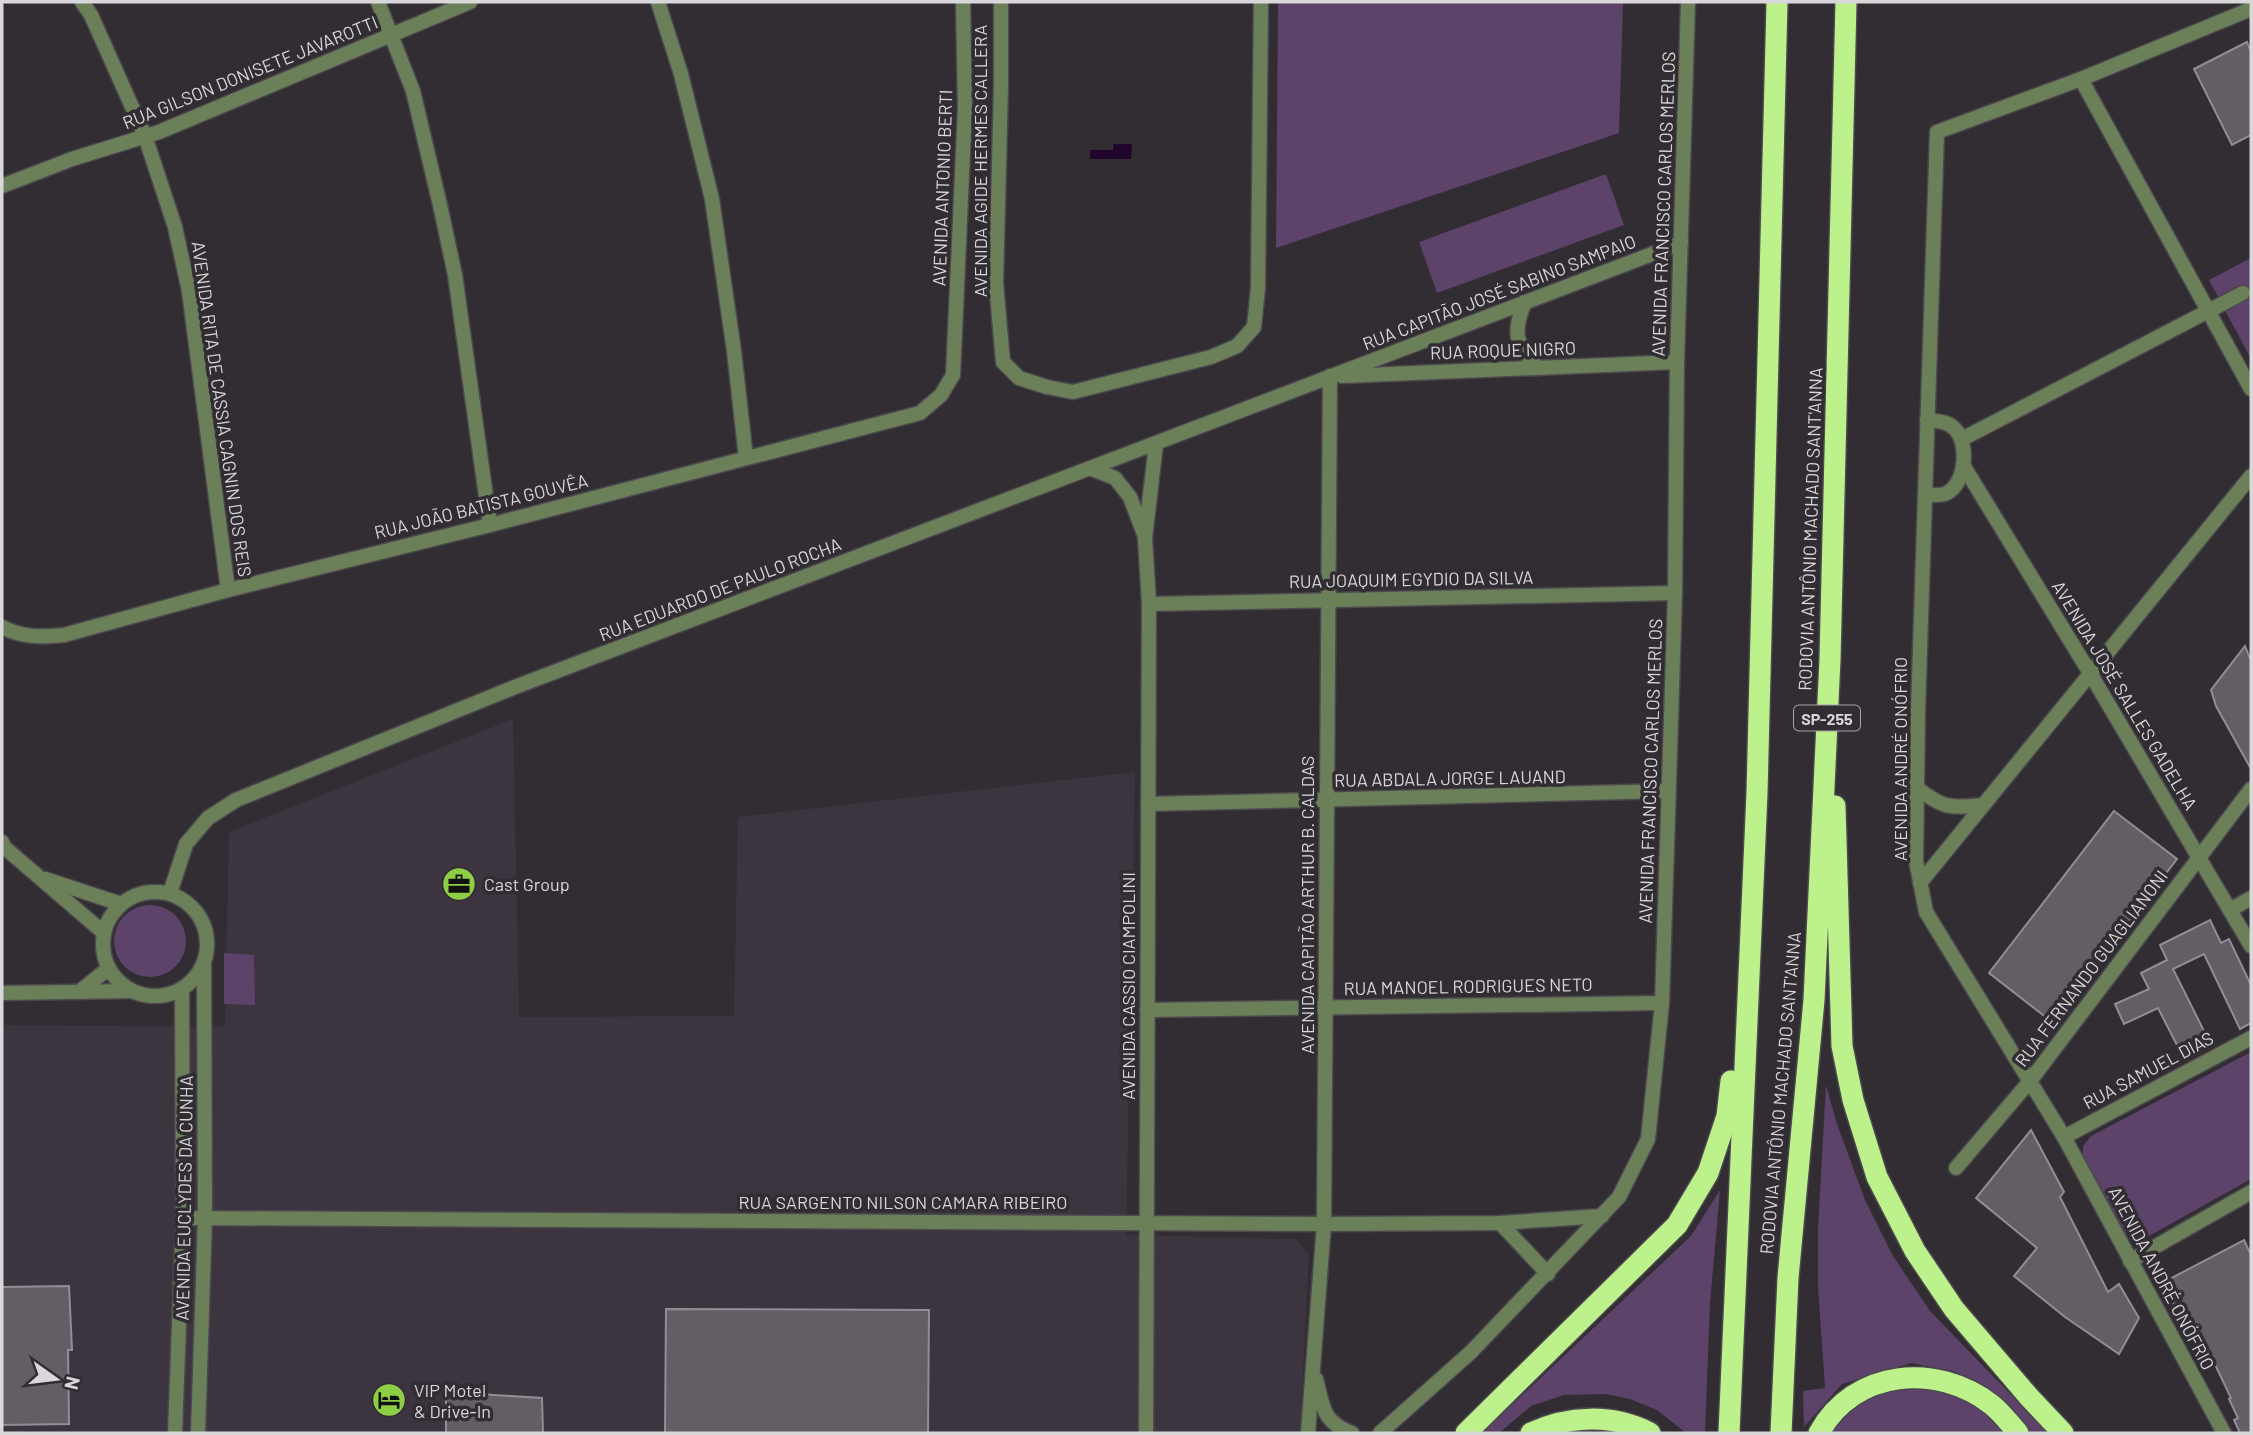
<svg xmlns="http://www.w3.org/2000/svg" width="2253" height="1435" font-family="Barlow,sans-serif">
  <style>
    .built { fill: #3c3540 }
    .green { fill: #5d436a }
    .water { fill: #21052d }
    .building { fill: #635e65; stroke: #928d94; stroke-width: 2 }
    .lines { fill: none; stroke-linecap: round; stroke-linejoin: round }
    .street-casing { stroke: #4c484e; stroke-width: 17 }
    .highway-casing { stroke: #4c484e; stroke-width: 24 }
    .street { stroke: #6b8059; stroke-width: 14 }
    .highway { stroke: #bcf18c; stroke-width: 21 }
    .labels { text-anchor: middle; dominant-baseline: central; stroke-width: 7; stroke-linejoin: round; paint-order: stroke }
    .shield { fill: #312d33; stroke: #a7a4a9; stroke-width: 2 }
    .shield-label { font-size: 16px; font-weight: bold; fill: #dad7db }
    .street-label { font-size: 18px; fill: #dad7db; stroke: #312d33 }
    .poi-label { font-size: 18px; fill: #dad7db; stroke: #312d33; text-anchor: start }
  </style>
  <rect width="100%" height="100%" fill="#312d33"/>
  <polygon class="built" points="513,719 519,1017 734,1016 738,817 1135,772 1126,1235 1296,1239 1309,1254 1300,1433 2,1433 2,1025 225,1027 229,832"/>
  <g class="green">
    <polygon points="1278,2 1623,2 1619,133 1276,248"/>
    <polygon points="1606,174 1624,225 1437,293 1419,242"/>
    <polygon points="2251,258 2251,359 2209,280"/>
    <circle cx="150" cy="941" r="36"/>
    <polygon points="224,953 254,955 255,1005 224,1004"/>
    <polygon points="2251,1052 2251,1179 2149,1236 2134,1240 2121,1229 2083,1160 2083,1146 2091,1136"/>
    <polygon points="1826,1085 1837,1124 1865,1200 1893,1256 1930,1311 2048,1433 2026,1433 1983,1386 1953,1371 1911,1363 1842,1384 1804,1427 1803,1391 1825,1388 1818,1287 1818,1228"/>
    <polygon points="1720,1190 1710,1303 1705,1433 1686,1433 1657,1410 1630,1399 1605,1394 1564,1395 1531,1406 1499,1433 1482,1433 1691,1236"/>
    <polygon points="1920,1385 1951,1391 1981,1410 2007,1433 1827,1433 1851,1404 1883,1390"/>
  </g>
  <polygon class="water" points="1113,144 1132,144 1131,159 1090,159 1090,150 1113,150"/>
  <g class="building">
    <polygon points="2247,42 2251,52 2251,135 2232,145 2194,69"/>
    <polygon points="2245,646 2251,661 2251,769 2216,706 2211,690"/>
    <polygon points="2114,811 2177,859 2052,1022 1989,973"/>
    <polygon points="2210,920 2221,943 2229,939 2251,985 2251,1023 2240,1029 2204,954 2173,969 2210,1043 2183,1057 2158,1008 2124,1024 2115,1004 2149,989 2141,973 2167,960 2160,945"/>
    <polygon points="2031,1130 2064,1192 2060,1197 2108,1292 2119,1284 2139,1318 2119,1354 2065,1317 2014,1276 2037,1248 1976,1198"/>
    <polygon points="2244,1240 2251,1255 2251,1433 2240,1433 2234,1420 2238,1418 2229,1399 2231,1398 2199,1331 2198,1332 2192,1320 2184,1324 2162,1283"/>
    <polygon points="69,1286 72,1350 68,1350 69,1424 2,1425 2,1287"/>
    <polygon points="666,1309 929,1310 928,1433 665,1433"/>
    <polygon points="446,1392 542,1398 543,1433 446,1433"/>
  </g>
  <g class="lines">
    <g class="street-casing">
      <g id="street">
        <polyline points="82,2 91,15 145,136 175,227 189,291 228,590"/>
        <polyline points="378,2 413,91 440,205 455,275 490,525"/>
        <polyline points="658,2 681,74 712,199 734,351 746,458"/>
        <polyline points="1001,2 1001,86 996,283 1003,362 1019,378 1047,387 1073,392 1211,357 1237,346 1254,327 1258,288 1261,2"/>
        <polyline points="2081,79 2251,389"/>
        <polyline points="2,186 72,159 159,132 470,2"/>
        <path d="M 1525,302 C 1512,332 1515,344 1538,368"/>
        <polyline points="1342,376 1677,362"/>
        <polyline points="1962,439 2243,293"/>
        <polyline points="1963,465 2090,673 2251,946"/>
        <polyline points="1092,469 1115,478 1130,497 1144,534"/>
        <path d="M 1925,495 C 1931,495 1942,496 1947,493 C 1967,482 1969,442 1954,428 C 1947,421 1936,421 1927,420"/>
        <polyline points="1149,604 1675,593"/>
        <path d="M 2,627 C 22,638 42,637 64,635 L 228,590 L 490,525 L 920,413 L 941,395 L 953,375 L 965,109 L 963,2"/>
        <path d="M 1917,788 C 1944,809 1950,808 1983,805"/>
        <polyline points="1148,804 1668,791"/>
        <polyline points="2,842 4,847 104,933"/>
        <polyline points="45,879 121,904"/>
        <polyline points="1920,883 2251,476"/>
        <circle cx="155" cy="944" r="52"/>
        <polyline points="170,893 186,844 208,818 236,800 515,687 1681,243"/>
        <polyline points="2230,910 2251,898"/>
        <polyline points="79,992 109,968"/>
        <polyline points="2,993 133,991"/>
        <polyline points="1147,1010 1662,1003"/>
        <polyline points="2064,1137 2251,1038"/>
        <polyline points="1956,1168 2030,1081 2251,789"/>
        <polyline points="183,1218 1324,1224 1500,1223 1602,1216"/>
        <polyline points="1500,1223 1548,1274"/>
        <polyline points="2130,1261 2251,1192"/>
        <path d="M 1316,1379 C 1323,1406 1322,1422 1352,1433"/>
        <polyline points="175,1433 183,1218 182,989"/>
        <polyline points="198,1433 205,1218 204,963"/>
        <polyline points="1146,1433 1149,604 1145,538 1156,444"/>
        <polyline points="1308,1433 1324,1224 1330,376"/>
        <polyline points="1380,1433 1471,1352 1619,1197 1648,1139 1662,1003 1675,593 1677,362 1688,2"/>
        <polyline points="2224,1433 2064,1137 1926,912 1916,861 1918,710 1937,132 2081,79 2251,9"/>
      </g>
    </g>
    <g class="highway-casing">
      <g id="highway">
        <polyline points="1835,806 1842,1046 1853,1100 1877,1177 1915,1251 1954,1309 2029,1397 2063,1433"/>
        <polyline points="1466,1433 1677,1225 1708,1173 1727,1116 1731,1081"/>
        <path d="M 1531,1433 C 1569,1415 1613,1414 1650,1433"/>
        <polyline points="1729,1433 1757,793 1777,2"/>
        <polyline points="1781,1433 1788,1278 1814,1000 1830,659 1846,2"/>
        <path d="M 1819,1433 C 1854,1369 1937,1362 1992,1405 C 2002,1413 2010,1424 2018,1433"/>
      </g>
    </g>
    <use href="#street" class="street"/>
    <use href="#highway" class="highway"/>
  </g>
  <defs>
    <g id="office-disc" transform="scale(1.75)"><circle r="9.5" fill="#8dce44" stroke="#312d33"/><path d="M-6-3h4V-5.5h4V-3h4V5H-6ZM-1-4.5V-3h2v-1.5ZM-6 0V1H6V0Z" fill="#111"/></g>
    <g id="hotel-disc" transform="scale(1.75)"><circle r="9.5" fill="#8dce44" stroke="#312d33"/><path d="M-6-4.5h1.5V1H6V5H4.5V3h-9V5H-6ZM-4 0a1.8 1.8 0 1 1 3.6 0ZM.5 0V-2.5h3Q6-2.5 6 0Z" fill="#111"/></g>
  </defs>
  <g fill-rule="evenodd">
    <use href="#office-disc" x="459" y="884"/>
    <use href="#hotel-disc" x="389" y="1400"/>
  </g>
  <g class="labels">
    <rect class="shield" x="1794" y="705.5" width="66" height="25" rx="5"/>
    <g class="shield-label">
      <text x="1827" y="718">SP-255</text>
    </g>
    <g class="street-label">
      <text transform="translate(250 72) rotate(-22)">RUA GILSON DONISETE JAVAROTTI</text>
      <text transform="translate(980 161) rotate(-90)">AVENIDA AGIDE HERMES CALLERA</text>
      <text transform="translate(942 188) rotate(-88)">AVENIDA ANTONIO BERTI</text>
      <text transform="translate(1663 204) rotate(-88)">AVENIDA FRANCISCO CARLOS MERLOS</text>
      <text transform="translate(1499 292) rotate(-21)">RUA CAPITÃO JOSÉ SABINO SAMPAIO</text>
      <text transform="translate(1503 350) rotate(-2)">RUA ROQUE NIGRO</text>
      <text transform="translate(222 409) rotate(82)">AVENIDA RITA DE CASSIA CAGNIN DOS REIS</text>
      <text transform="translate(481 506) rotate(-14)">RUA JOÃO BATISTA GOUVÊA</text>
      <text transform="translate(1810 529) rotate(-88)">RODOVIA ANTÔNIO MACHADO SANT'ANNA</text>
      <text transform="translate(1411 579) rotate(-1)">RUA JOAQUIM EGYDIO DA SILVA</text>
      <text transform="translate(720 589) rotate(-21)">RUA EDUARDO DE PAULO ROCHA</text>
      <text transform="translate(2125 695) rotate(59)">AVENIDA JOSÉ SALLES GADELHA</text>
      <text transform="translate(1900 759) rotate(-90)">AVENIDA ANDRÉ ONÓFRIO</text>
      <text transform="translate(1650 771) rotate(-88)">AVENIDA FRANCISCO CARLOS MERLOS</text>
      <text transform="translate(1450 778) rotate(-1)">RUA ABDALA JORGE LAUAND</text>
      <text transform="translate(1307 905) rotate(-90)">AVENIDA CAPITÃO ARTHUR B. CALDAS</text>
      <text transform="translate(2091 968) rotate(-53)">RUA FERNANDO GUAGLIANONI</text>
      <text transform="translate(1128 986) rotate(-90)">AVENIDA CASSIO CIAMPOLINI</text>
      <text transform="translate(1468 986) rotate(-1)">RUA MANOEL RODRIGUES NETO</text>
      <text transform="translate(2148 1070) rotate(-28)">RUA SAMUEL DIAS</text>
      <text transform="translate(1780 1093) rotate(-85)">RODOVIA ANTÔNIO MACHADO SANT'ANNA</text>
      <text transform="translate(184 1198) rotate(-89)">AVENIDA EUCLYDES DA CUNHA</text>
      <text x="903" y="1202">RUA SARGENTO NILSON CAMARA RIBEIRO</text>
      <text transform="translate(2162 1278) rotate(62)">AVENIDA ANDRÉ ONÓFRIO</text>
    </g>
    <g class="poi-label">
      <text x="484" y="884">Cast Group</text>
      <text x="414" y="1390">VIP Motel<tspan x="414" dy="21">&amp; Drive-In</tspan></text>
    </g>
  </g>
  <rect width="2253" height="1435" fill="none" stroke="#dad7db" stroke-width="7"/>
  <g transform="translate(56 1379) rotate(104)" stroke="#312d33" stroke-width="5" paint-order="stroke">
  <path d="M0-5L12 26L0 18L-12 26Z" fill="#dad7db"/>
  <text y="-10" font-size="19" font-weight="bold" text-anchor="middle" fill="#dad7db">N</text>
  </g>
</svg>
